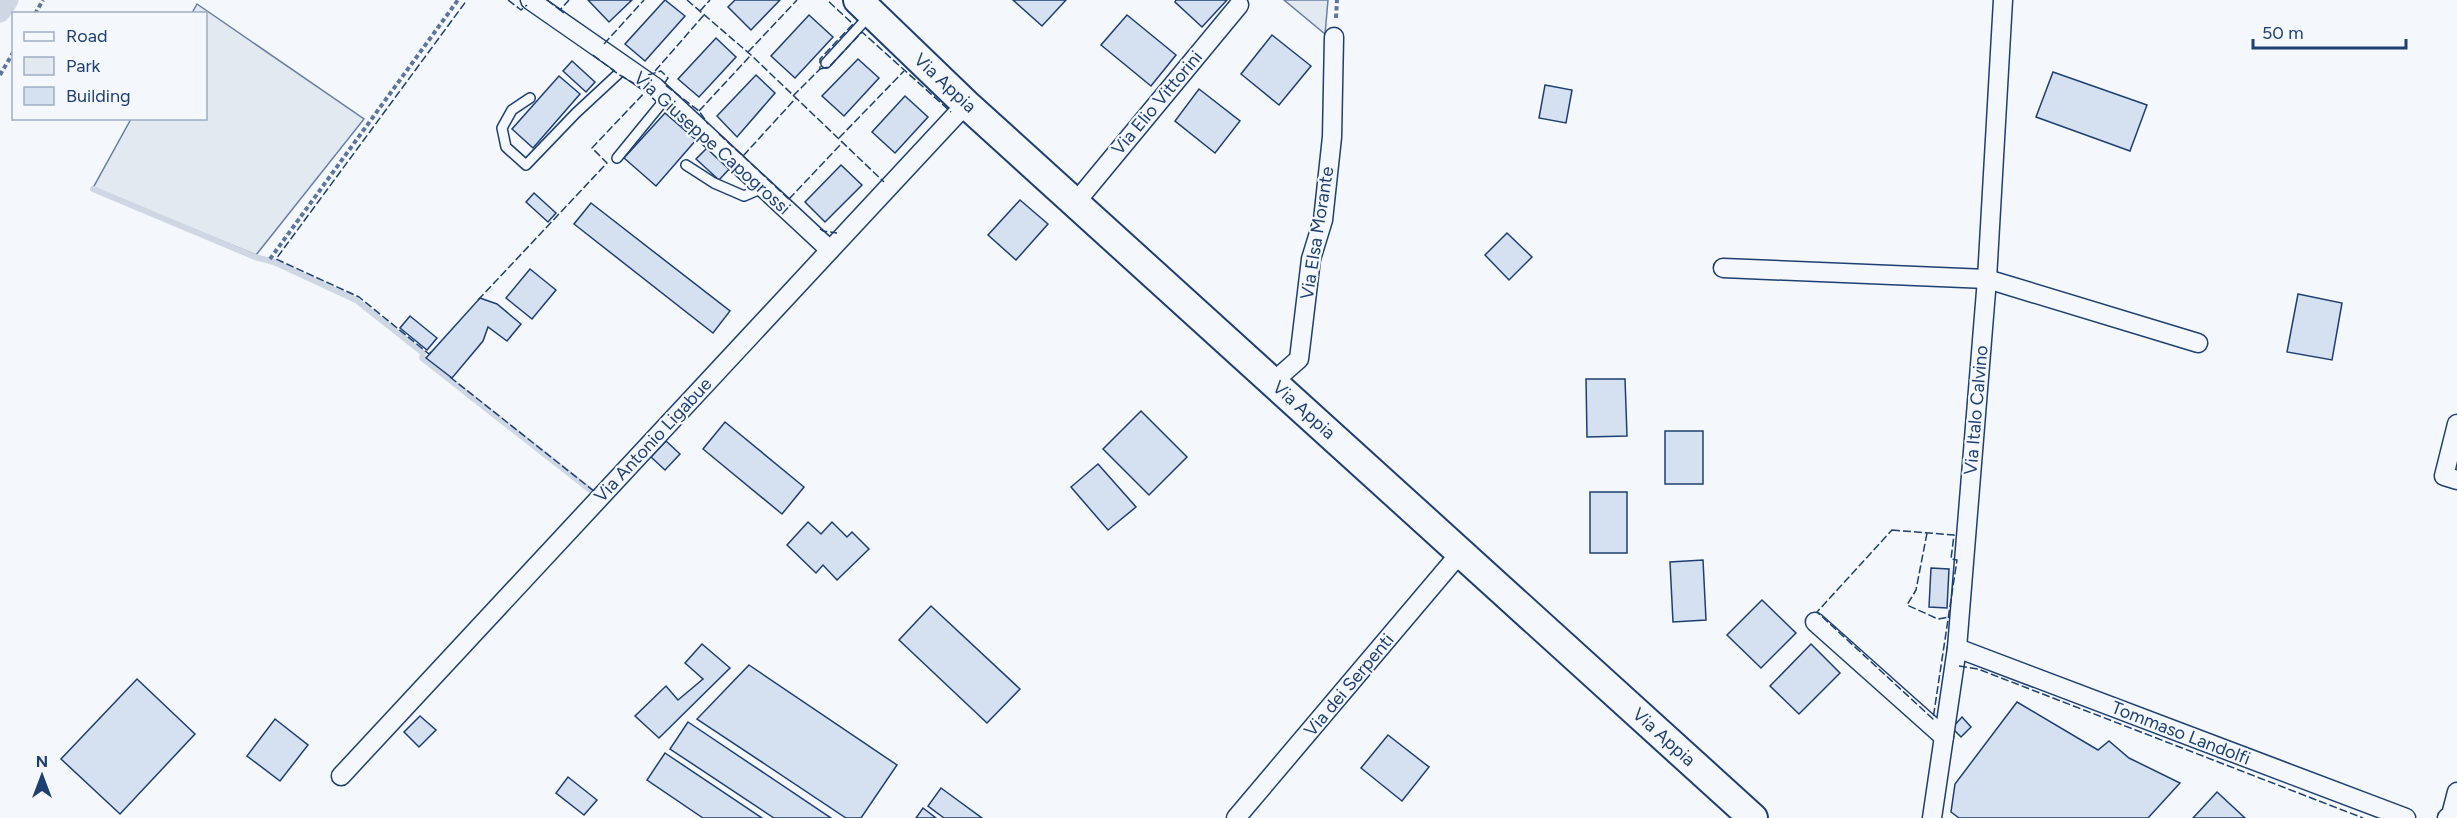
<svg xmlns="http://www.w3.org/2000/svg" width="2457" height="818" font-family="Figtree,sans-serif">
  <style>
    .green { fill: #e3e9f0; stroke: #687fa3; stroke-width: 1.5 }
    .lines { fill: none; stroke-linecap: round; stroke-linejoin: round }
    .stream { stroke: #cfd7e4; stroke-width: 6 }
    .canal { stroke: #cfd7e4; stroke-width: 21 }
    .building { fill: #d5e0f0; stroke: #1d3f73; stroke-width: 1.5 }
    .service-casing { stroke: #1d3f73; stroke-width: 12 }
    .minor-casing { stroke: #1d3f73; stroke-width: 21 }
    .primary-casing { stroke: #1d3f73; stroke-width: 32 }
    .path { stroke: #5e769c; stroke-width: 4; stroke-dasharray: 4.5 3; stroke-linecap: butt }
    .service { stroke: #f4f7fb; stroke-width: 9 }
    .minor { stroke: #f4f7fb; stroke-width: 18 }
    .primary { stroke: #f4f7fb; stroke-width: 28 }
    .fence { stroke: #1d3f73; stroke-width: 1.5; stroke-dasharray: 8 3; stroke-linecap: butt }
    .labels { text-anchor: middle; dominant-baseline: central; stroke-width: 4.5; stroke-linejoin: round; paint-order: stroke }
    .street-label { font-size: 18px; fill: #1d3f73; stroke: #f4f7fb }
  </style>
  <rect width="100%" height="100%" fill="#f4f7fb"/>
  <g class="green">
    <polygon points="1284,0 1328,0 1325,34"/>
    <polygon points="197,4 364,119 256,255 93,188 131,119 206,118 206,14 192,13"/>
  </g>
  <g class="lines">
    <polyline class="stream" points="93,189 255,257 274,262 356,300 423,353 422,358 594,493"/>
    <polyline class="canal" points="0,12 8,0"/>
  </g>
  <g class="building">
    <polygon points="588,0 632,0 609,22"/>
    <polygon points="665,0 685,16 645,61 625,44"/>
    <polygon points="735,0 780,0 751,30 728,7"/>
    <polygon points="1013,0 1066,0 1042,26"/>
    <polygon points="1176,0 1227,0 1202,27 1175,2"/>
    <polygon points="809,15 833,37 795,78 771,56"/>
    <polygon points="1127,15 1176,55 1151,86 1101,45"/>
    <polygon points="1272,35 1311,66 1279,105 1241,74"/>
    <polygon points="716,38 736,57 699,97 678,79"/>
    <polygon points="858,59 879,78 844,116 822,96"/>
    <polygon points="572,61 595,82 586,92 563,71"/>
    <polygon points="2053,72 2147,105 2130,151 2036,117"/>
    <polygon points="756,75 775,93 737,137 717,116"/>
    <polygon points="559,76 580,94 533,148 512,129"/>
    <polygon points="1545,85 1572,90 1566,123 1539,118"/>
    <polygon points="1199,89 1240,121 1215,153 1175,121"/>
    <polygon points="905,96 928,117 895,153 872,132"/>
    <polygon points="665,113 696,140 656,186 624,158"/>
    <polygon points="710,145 732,166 719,180 696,159"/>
    <polygon points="841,165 862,185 825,222 805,202"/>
    <polygon points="534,193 556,213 548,222 526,202"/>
    <polygon points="1020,200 1048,224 1016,260 988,235"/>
    <polygon points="591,203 730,311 713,333 574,224"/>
    <polygon points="1507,233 1532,257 1509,280 1485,255"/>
    <polygon points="530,269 556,290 532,319 506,298"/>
    <polygon points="2298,294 2342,303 2332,360 2287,352"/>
    <polygon points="480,298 497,304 521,324 507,341 488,327 483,341 452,378 426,358"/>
    <polygon points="410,316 437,338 427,350 400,328"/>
    <polygon points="1586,379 1625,379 1627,436 1587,437"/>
    <polygon points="1141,411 1187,457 1149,495 1103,449"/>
    <polygon points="725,422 804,487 782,514 703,449"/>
    <rect x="1665" y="431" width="38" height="53"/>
    <polygon points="666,441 680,454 665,470 651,457"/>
    <polygon points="1098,464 1136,507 1108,530 1071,487"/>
    <rect x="1590" y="492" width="37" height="61"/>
    <polygon points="808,522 821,534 832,522 847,537 852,532 869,549 837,580 823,565 816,573 787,545"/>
    <polygon points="1703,560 1706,620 1673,622 1670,562"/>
    <polygon points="1931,568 1949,569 1947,608 1929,607"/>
    <polygon points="1762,600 1796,633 1761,668 1727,635"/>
    <polygon points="931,606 1020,689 987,723 899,640"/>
    <polygon points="702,644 730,668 659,738 635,716 666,686 678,700 703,679 685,663"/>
    <polygon points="1811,644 1840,673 1799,714 1770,686"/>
    <polygon points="749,665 897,765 861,818 846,818 697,719"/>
    <polygon points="137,679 195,734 120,814 61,759"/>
    <polygon points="2017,702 2098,750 2109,741 2129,758 2180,783 2148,818 1959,818 1951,812 1955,784"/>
    <polygon points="420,716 436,730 419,747 404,732"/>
    <polygon points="1962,717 1971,727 1961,737 1952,728"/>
    <polygon points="275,719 308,745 280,781 247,756"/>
    <polygon points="688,722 831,818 774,818 670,749"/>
    <polygon points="1388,735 1429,767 1402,801 1361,768"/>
    <polygon points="665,753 762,818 703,818 647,780"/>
    <polygon points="568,777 597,800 584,815 556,793"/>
    <polygon points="941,788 982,818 944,818 928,806"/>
    <polygon points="2217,792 2245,818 2193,818"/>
    <polygon points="923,808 936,818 916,818"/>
  </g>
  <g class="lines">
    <g class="service-casing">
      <g id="service">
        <polyline points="826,63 870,15"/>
        <polyline points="530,98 512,110 502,128 506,147 526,165 576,113 618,74 624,66"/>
        <polyline points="617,158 666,98"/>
        <polyline points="686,165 714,183 744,196 758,190 761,185"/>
      </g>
    </g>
    <g class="minor-casing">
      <g id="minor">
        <polyline points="530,0 655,87 830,250"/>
        <polyline points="1076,202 1239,5"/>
        <polyline points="1723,268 1987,279 2198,343"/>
        <polyline points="1273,382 1299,359 1311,259 1323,220 1332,137 1334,37"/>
        <polyline points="2457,424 2444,476 2457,480"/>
        <polyline points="1815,622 1944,737"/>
        <polyline points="1957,648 2406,818"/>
        <polyline points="341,776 966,104"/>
        <polyline points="1236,818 1461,552"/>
        <polyline points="1932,818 1957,648 1987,279 2003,0"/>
        <polyline points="2447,818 2451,815 2457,792"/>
      </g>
    </g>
    <g class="primary-casing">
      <polyline id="primary" points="858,0 966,104 1753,818"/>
    </g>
    <g class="path">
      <polyline points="35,14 43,0"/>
      <polyline points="1336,18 1337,0"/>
      <polyline points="0,75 14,51"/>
      <polyline points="270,259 458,0"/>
    </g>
    <use href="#service" class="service"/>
    <use href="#minor" class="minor"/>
    <use href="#primary" class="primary"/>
    <g class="fence">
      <polyline points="508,0 521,10 527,5"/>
      <polyline points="547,0 560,10"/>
      <polyline points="687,0 751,55 884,182"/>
      <polyline points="700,11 710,0"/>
      <polyline points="564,13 560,10 569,0"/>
      <polyline points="604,44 644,0"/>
      <polyline points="748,52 797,0"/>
      <polyline points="593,55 618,74 640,87"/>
      <polyline points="820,69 829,67 862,32 951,112"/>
      <polyline points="655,71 704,15"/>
      <polyline points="648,75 661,71 668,78 664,84 699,111 708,124"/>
      <polyline points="793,96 820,69 820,59 853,24 827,0"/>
      <polyline points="699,111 751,55"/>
      <polyline points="719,134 743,156 796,98"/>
      <polyline points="839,138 904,71"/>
      <polyline points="743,156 792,202"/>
      <polyline points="789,199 843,142"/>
      <polyline points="820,229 823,231 837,233"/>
      <polyline points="478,300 607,163 592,148 648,89"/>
      <polyline points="431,352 429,354 359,297 276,259 467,0"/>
      <polyline points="450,377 595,492 596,490"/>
      <polygon points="1892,530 1954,535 1951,559 1957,560 1933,719 1817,612"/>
      <polyline points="1927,533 1916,590 1907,605 1938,619 1950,617"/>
      <polyline points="1959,666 1978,669 2363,818"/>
    </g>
  </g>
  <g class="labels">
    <g class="street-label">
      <text transform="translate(945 83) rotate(43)">Via Appia</text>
      <text transform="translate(1157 103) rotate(-50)">Via Elio Vittorini</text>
      <text transform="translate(712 143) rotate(42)">Via Giuseppe Capogrossi</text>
      <text transform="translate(1317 233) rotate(-81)">Via Elsa Morante</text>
      <text transform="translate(1304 410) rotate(42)">Via Appia</text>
      <text transform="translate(1976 410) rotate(-85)">Via Italo Calvino</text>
      <text transform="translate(653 440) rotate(-47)">Via Antonio Ligabue</text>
      <text transform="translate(1349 685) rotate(-50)">Via dei Serpenti</text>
      <text transform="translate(2181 733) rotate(21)">Tommaso Landolfi</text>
      <text transform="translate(1664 737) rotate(42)">Via Appia</text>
    </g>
  </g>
  <rect x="12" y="12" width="195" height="108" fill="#f4f7fb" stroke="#9eadc5" stroke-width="1.5"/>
  <rect x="24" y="32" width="30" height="9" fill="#f4f7fb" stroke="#9eadc5" stroke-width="1.5"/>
  <text x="66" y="42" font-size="18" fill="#1d3f73">Road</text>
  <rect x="24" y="57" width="30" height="18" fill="#e3e9f0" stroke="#9eadc5" stroke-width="1.5"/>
  <text x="66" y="72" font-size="18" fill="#1d3f73">Park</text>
  <rect x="24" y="87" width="30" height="18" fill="#d5e0f0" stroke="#9eadc5" stroke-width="1.5"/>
  <text x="66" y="102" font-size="18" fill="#1d3f73">Building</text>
  <g transform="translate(42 776)" stroke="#f4f7fb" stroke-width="4.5" paint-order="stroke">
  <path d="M0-4.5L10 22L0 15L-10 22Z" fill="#1d3f73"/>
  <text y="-9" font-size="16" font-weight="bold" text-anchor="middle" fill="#1d3f73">N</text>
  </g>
  <path d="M2253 39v9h153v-9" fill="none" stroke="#1d3f73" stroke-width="3"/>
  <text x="2262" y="39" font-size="18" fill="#1d3f73" stroke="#f4f7fb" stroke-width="4.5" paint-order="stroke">50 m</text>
</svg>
